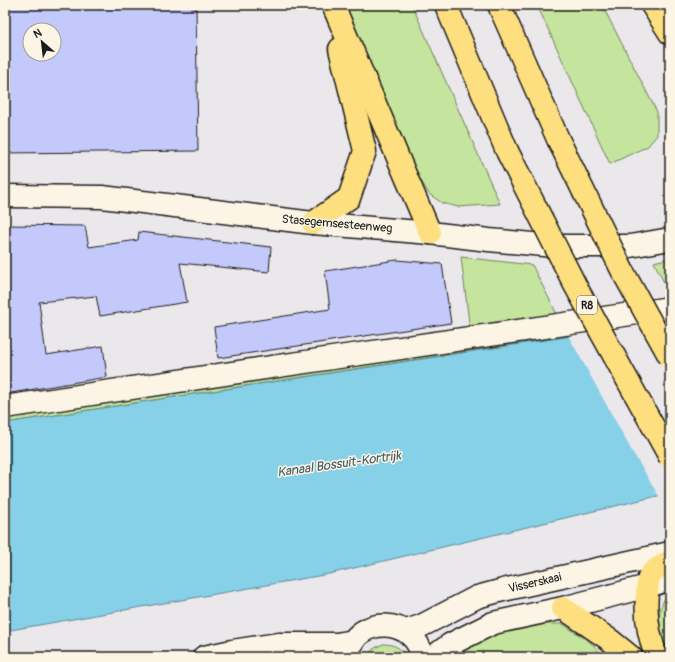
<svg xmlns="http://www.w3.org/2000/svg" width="675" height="662" font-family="Pangolin,sans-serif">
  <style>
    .green { fill: #c5e49d; stroke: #70805c }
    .water { fill: #87d1e8; stroke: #5c8996 }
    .pier { fill: #ebe8ec }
    .building { fill: #c4c9fb; stroke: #1c1c1c; fill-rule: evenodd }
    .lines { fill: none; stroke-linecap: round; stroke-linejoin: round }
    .minor-casing { stroke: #1c1c1c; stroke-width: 25 }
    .highway-casing { stroke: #1c1c1c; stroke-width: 25 }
    .minor { stroke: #fcf5e5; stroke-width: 22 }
    .highway { stroke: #fedf80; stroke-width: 22 }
    .highway-bridge-casing { stroke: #1c1c1c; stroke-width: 25; stroke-linecap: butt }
    .highway-bridge { stroke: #fedf80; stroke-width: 22 }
    .labels { text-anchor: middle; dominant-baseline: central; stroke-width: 3; stroke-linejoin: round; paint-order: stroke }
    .shield { fill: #fcf5e5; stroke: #5f5d58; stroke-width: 1 }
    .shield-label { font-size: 11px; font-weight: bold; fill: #1c1c1c }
    .street-label { font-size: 12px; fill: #1c1c1c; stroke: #fcf5e5 }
    .water-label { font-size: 13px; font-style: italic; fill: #415b63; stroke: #fcf5e5 }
  </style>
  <rect width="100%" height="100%" fill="#ebe8ec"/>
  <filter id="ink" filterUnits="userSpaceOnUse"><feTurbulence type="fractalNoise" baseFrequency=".025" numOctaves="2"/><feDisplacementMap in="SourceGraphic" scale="8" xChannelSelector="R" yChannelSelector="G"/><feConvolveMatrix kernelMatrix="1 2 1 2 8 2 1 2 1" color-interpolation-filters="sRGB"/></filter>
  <g filter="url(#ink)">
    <g class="green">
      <polygon points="344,5 412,5 500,204 458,207 442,203 429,194 417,174 373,88"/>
      <polygon points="537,5 602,5 657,112 657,135 648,146 610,164"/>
      <polygon points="461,257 532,265 568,336 5,423 5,413 470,331"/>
      <polygon points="670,258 670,295 654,262"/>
      <path d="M 670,591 L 670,657 L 669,657 C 659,642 655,619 663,602 C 664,598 668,595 670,591 Z"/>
      <polygon points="544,624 563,624 590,642 605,657 450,657 455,650 498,633"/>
      <path d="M 383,644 C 393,644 401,647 406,657 L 367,657 L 373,649 Z"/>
    </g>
    <polygon class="water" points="670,321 670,493 329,574 5,631 5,423"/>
    <polygon class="pier" points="670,319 670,495 660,498 632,451 568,335"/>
    <g class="building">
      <path d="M 5,5 L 196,5 L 198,151 L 5,153 ZM 30,30 L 54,30 L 54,54 L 30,54 Z"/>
      <polygon points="5,225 85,226 89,247 138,240 139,232 271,247 269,272 180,263 187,302 100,316 96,296 39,302 46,355 103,346 107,377 5,394"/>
      <polygon points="397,260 442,264 451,323 218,358 214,327 330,309 325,271"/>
    </g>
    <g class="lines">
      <g class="minor-casing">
        <g id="minor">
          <polyline points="5,196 102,197 313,223 430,233 489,240 554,246 630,246 670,239"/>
          <polyline points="5,407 339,357 545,327 670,308"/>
          <polyline points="406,631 421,626 477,597 503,590 670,553"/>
          <path d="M 348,654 C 356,614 416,617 422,657"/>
          <polyline points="204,657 232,651 279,644 336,644 354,641"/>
          <polyline points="433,657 451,644 493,623 563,608 648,586 670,579"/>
        </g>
      </g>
      <g class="highway-casing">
        <g id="highway">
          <polyline points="333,5 430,233"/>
          <polyline points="446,5 507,151"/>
          <polyline points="499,5 558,139"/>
          <polyline points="652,5 670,33"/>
          <polyline points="313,223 349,198 365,151 340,49"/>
          <polyline points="563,608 610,640 631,657"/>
          <path d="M 657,657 C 648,636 645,616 647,593 C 648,588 647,581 650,575 C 654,569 664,565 670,561"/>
        </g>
      </g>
      <use href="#minor" class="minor"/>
      <use href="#highway" class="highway"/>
      <g class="highway-bridge-casing">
        <g id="highway-bridge">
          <polyline points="558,139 623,272 670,357"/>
          <polyline points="507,151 575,285 670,457"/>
        </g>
      </g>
      <use href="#highway-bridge" class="highway-bridge"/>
    </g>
  </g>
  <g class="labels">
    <rect class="shield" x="577" y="296" width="20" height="18" rx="3"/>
    <g class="shield-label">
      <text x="587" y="305">R8</text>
    </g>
    <g class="street-label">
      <text transform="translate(337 224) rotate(5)">Stasegemsesteenweg</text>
      <text transform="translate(535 583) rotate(-13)">Visserskaai</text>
    </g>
    <g class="water-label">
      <text transform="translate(339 464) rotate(-8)">Kanaal Bossuit-Kortrijk</text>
    </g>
  </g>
  <rect width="675" height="662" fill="none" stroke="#fcf5e5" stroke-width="20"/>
  <rect x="10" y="10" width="655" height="642" fill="none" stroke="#1c1c1c" stroke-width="1.5" filter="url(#ink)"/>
  <g transform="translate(42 42) rotate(332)"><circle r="19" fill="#fcf5e5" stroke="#a29e95"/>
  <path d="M0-3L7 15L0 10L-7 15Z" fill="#1c1c1c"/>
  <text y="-6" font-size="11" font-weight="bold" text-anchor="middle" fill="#1c1c1c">N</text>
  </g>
</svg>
